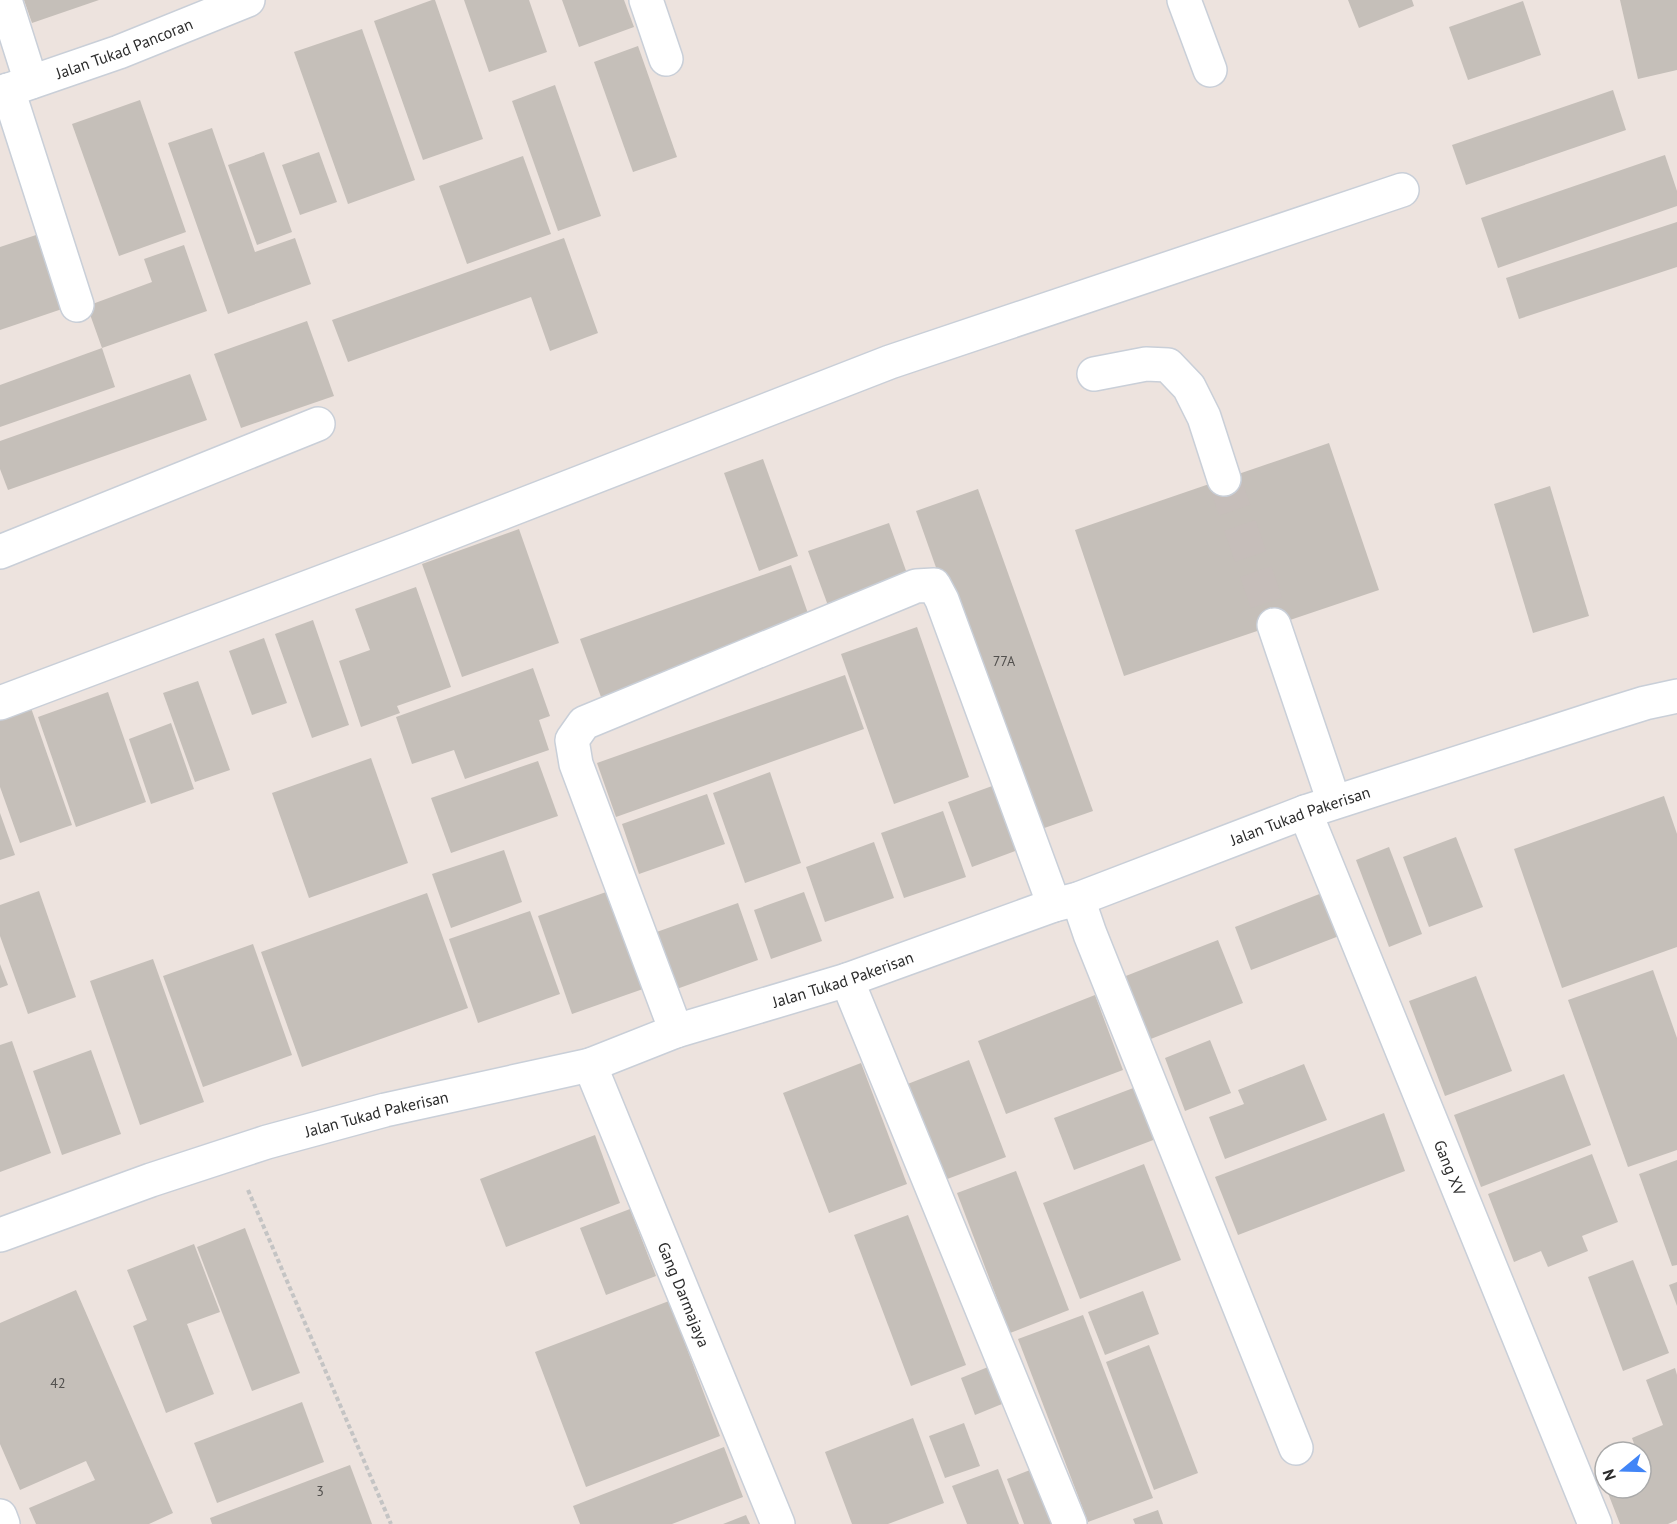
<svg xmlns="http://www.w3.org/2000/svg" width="1677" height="1524" font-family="'PT Sans',sans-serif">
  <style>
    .building { fill: #c5bfb9 }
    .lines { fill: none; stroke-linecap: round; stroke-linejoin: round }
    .minor-tunnel { stroke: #c6beba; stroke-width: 33; stroke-dasharray: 33 16; stroke-linecap: butt }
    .minor-casing { stroke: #c9cfd8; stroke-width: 36 }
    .path { stroke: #c4c4c4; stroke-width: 4; stroke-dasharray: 4.5 3; stroke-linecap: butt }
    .minor { stroke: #fff; stroke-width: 33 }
    .labels { text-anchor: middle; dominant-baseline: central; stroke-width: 4.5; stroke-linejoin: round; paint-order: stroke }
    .number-label { font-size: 14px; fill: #52504e }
    .street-label { font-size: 16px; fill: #2b2b2b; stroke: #fff }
  </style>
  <rect width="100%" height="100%" fill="#ede3de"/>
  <g class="building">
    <polygon points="24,0 99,0 32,23"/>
    <polygon points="432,0 435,0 483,139 423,160 374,21"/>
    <polygon points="464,0 529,0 547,52 489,72"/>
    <polygon points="562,0 624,0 634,27 579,47"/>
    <polygon points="1348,0 1412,0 1414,6 1359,28"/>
    <polygon points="1620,0 1677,0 1677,70 1638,79"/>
    <polygon points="1523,1 1541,55 1468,80 1449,27"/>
    <polygon points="362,29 415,180 348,204 294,52"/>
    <polygon points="638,46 677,157 633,172 594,62"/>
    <polygon points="555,85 601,216 558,231 512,101"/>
    <polygon points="1613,90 1626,130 1466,185 1452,145"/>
    <polygon points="140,100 186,232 119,256 72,124"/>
    <polygon points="212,128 255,252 295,238 311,284 228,314 168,143"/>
    <polygon points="264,152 292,232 257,245 228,165"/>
    <polygon points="319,152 337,202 300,215 282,165"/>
    <polygon points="1665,155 1677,191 1677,206 1498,268 1481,218"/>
    <polygon points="523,156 551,234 467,264 439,186"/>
    <polygon points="1677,222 1677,267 1519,319 1506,278"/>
    <polygon points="42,233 68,307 0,330 0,247"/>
    <polygon points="564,238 598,333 550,351 531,297 348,362 332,320"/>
    <polygon points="184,245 207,311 102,348 87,306 152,282 144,259"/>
    <polygon points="307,321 334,396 241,428 214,354"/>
    <polygon points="102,348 115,387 0,427 0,385"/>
    <polygon points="190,374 207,420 8,490 0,469 0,441"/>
    <polygon points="1329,443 1379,590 1124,676 1075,530"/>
    <polygon points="763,459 798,556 759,571 724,473"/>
    <polygon points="1550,486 1589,616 1533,633 1494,504"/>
    <polygon points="978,489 1093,811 1030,833 916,511"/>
    <polygon points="889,523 910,582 830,611 808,551"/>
    <polygon points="519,529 559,643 462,677 422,564"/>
    <polygon points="791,565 811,622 601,697 580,639"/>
    <polygon points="416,587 451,687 397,706 400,713 361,727 339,661 370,650 355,609"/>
    <polygon points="313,620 349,725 312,738 275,634"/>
    <polygon points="917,627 969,777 894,804 841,654"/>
    <polygon points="264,638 287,703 252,715 229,651"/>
    <polygon points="533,668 550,716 539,720 549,750 465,779 454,750 412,764 396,717"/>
    <polygon points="845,675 864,729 616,817 597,763"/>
    <polygon points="198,681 230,770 195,782 163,693"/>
    <polygon points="108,692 146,802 76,827 38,717"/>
    <polygon points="30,705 72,825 20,843 0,787 0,716"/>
    <polygon points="171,723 194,789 151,804 129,739"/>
    <polygon points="371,758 408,863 309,898 272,793"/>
    <polygon points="538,761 558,816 451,853 431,798"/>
    <polygon points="770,772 801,863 745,883 713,793"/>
    <polygon points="1006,781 1029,846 972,867 948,802"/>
    <polygon points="707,794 725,844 639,874 622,824"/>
    <polygon points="1664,796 1677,834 1677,947 1562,988 1514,849"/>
    <polygon points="943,811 966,877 904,898 881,833"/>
    <polygon points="0,813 15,855 0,860"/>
    <polygon points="1456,837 1483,907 1429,927 1403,857"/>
    <polygon points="874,842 894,898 825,922 806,867"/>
    <polygon points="1389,847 1422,934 1389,947 1356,860"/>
    <polygon points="504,850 522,902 451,928 432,874"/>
    <polygon points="39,891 76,997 28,1014 0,936 0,905"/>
    <polygon points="609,891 643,989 572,1014 538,916"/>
    <polygon points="804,892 822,941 771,959 754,910"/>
    <polygon points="427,893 468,1008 302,1067 261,952"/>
    <polygon points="1322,893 1339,936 1251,970 1235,927"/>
    <polygon points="738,903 758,960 671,991 651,934"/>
    <polygon points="530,911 560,994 478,1023 449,939"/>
    <polygon points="1218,940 1243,1003 1143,1042 1118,979"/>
    <polygon points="253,944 292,1055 203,1087 163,976"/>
    <polygon points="153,959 204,1102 140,1125 90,981"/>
    <polygon points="0,964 8,985 0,988"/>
    <polygon points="1653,970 1677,1038 1677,1150 1628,1167 1568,1000"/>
    <polygon points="1476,976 1512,1071 1445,1096 1409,1001"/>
    <polygon points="1095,995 1123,1070 1006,1114 978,1041"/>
    <polygon points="1210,1040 1231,1093 1185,1111 1165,1058"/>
    <polygon points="12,1041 51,1153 0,1172 0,1045"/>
    <polygon points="91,1050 121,1134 62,1155 33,1071"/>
    <polygon points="969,1060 1006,1157 942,1181 905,1085"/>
    <polygon points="861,1063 907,1184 829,1213 783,1093"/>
    <polygon points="1304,1064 1327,1120 1225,1159 1209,1117 1244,1104 1238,1090"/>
    <polygon points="1564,1074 1591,1145 1481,1187 1454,1115"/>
    <polygon points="1136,1087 1156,1139 1074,1170 1054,1118"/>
    <polygon points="1384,1113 1405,1171 1238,1235 1215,1177"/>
    <polygon points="595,1135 620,1203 506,1247 480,1179"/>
    <polygon points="1592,1154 1618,1222 1582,1236 1588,1251 1548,1267 1541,1251 1514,1262 1488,1194"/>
    <polygon points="1677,1160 1677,1265 1672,1266 1639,1174"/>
    <polygon points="1144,1164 1181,1260 1080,1299 1043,1203"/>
    <polygon points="1016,1171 1069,1310 1010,1333 957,1193"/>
    <polygon points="630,1209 656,1276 606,1295 580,1228"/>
    <polygon points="908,1215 966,1365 911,1386 854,1235"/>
    <polygon points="245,1228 300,1373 252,1391 197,1247"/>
    <polygon points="194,1244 220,1312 187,1324 214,1394 166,1413 133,1326 147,1320 127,1270"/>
    <polygon points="1633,1260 1669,1353 1623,1371 1588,1277"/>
    <polygon points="1677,1282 1677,1306 1669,1285"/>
    <polygon points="76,1290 173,1513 149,1524 36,1524 29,1508 95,1480 86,1461 20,1490 0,1444 0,1323"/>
    <polygon points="1143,1291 1159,1334 1105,1355 1088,1312"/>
    <polygon points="669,1301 720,1436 586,1487 535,1352"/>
    <polygon points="1083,1315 1153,1498 1088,1522 1018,1339"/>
    <polygon points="1149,1345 1198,1473 1154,1490 1106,1362"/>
    <polygon points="988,1367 1002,1404 975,1415 961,1378"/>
    <polygon points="1675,1368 1677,1375 1677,1520 1668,1524 1620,1524 1606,1488 1641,1488 1641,1466 1643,1466 1641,1452 1637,1452 1632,1438 1663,1425 1646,1380"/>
    <polygon points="302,1402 324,1462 217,1503 194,1443"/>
    <polygon points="913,1418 944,1503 888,1524 852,1524 825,1452"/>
    <polygon points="964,1423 980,1466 945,1478 929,1436"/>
    <polygon points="724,1447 743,1497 672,1524 580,1524 573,1506"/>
    <polygon points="350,1465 372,1524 212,1524 210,1518"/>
    <polygon points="1035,1468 1056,1524 1024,1524 1007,1479"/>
    <polygon points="998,1469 1019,1524 967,1524 952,1486"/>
    <polygon points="1158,1510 1163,1524 1135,1524 1133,1519"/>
    <polygon points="746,1515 750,1524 723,1524"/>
  </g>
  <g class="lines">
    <polyline class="minor-tunnel" points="1224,479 1274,625"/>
    <g class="minor-casing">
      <g id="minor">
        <polyline points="5,0 31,82"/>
        <polyline points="646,0 666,59"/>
        <polyline points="1184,0 1210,70"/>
        <polyline points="8,90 77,305"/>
        <path id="s1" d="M 0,93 L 119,52 L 248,0"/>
        <polyline points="1094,374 1146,364 1168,365 1189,387 1204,417 1224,479"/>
        <polyline points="0,552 318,424"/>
        <polyline points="1274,625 1334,802"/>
        <polyline points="0,703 409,549 890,362 1402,190"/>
        <path id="s2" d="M 1305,812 L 1595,1524"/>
        <polyline points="1078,899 1090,934 1296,1448"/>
        <polyline points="847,980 1070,1524"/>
        <polyline points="676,1031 576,764 572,740 584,723 916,586 934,585 942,600 1054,905"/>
        <path id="s3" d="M 590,1065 L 778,1524"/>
        <path id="s4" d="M 0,1235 L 151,1180 L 267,1142 L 385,1110 L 590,1065 L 676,1031 L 847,980 L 1054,905 L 1078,899 L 1305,812 L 1600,717 L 1645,703 L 1677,696"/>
        <polyline points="0,1516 3,1524"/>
      </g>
    </g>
    <polyline class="path" points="248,1190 391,1524"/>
    <use href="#minor" class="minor"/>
  </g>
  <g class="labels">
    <g class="number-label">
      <text x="1004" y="661">77A</text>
      <text x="58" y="1383">42</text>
      <text x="320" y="1491">3</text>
    </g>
    <g class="street-label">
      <text stroke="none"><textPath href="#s1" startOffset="132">Jalan Tukad Pancoran</textPath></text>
      <text stroke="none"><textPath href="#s4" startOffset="1368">Jalan Tukad Pakerisan</textPath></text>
      <text stroke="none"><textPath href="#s4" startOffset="882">Jalan Tukad Pakerisan</textPath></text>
      <text stroke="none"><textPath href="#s4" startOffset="396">Jalan Tukad Pakerisan</textPath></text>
      <text stroke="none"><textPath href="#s2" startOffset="384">Gang XV</textPath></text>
      <text stroke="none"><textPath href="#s3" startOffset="248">Gang Darmajaya</textPath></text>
    </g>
  </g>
  <g transform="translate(1623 1470) rotate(251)"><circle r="28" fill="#ffffff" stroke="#aaaaaa" stroke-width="1.5"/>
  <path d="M0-4.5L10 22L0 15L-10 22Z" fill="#4185f7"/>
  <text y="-9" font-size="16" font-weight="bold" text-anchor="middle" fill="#2b2b2b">N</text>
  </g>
</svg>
